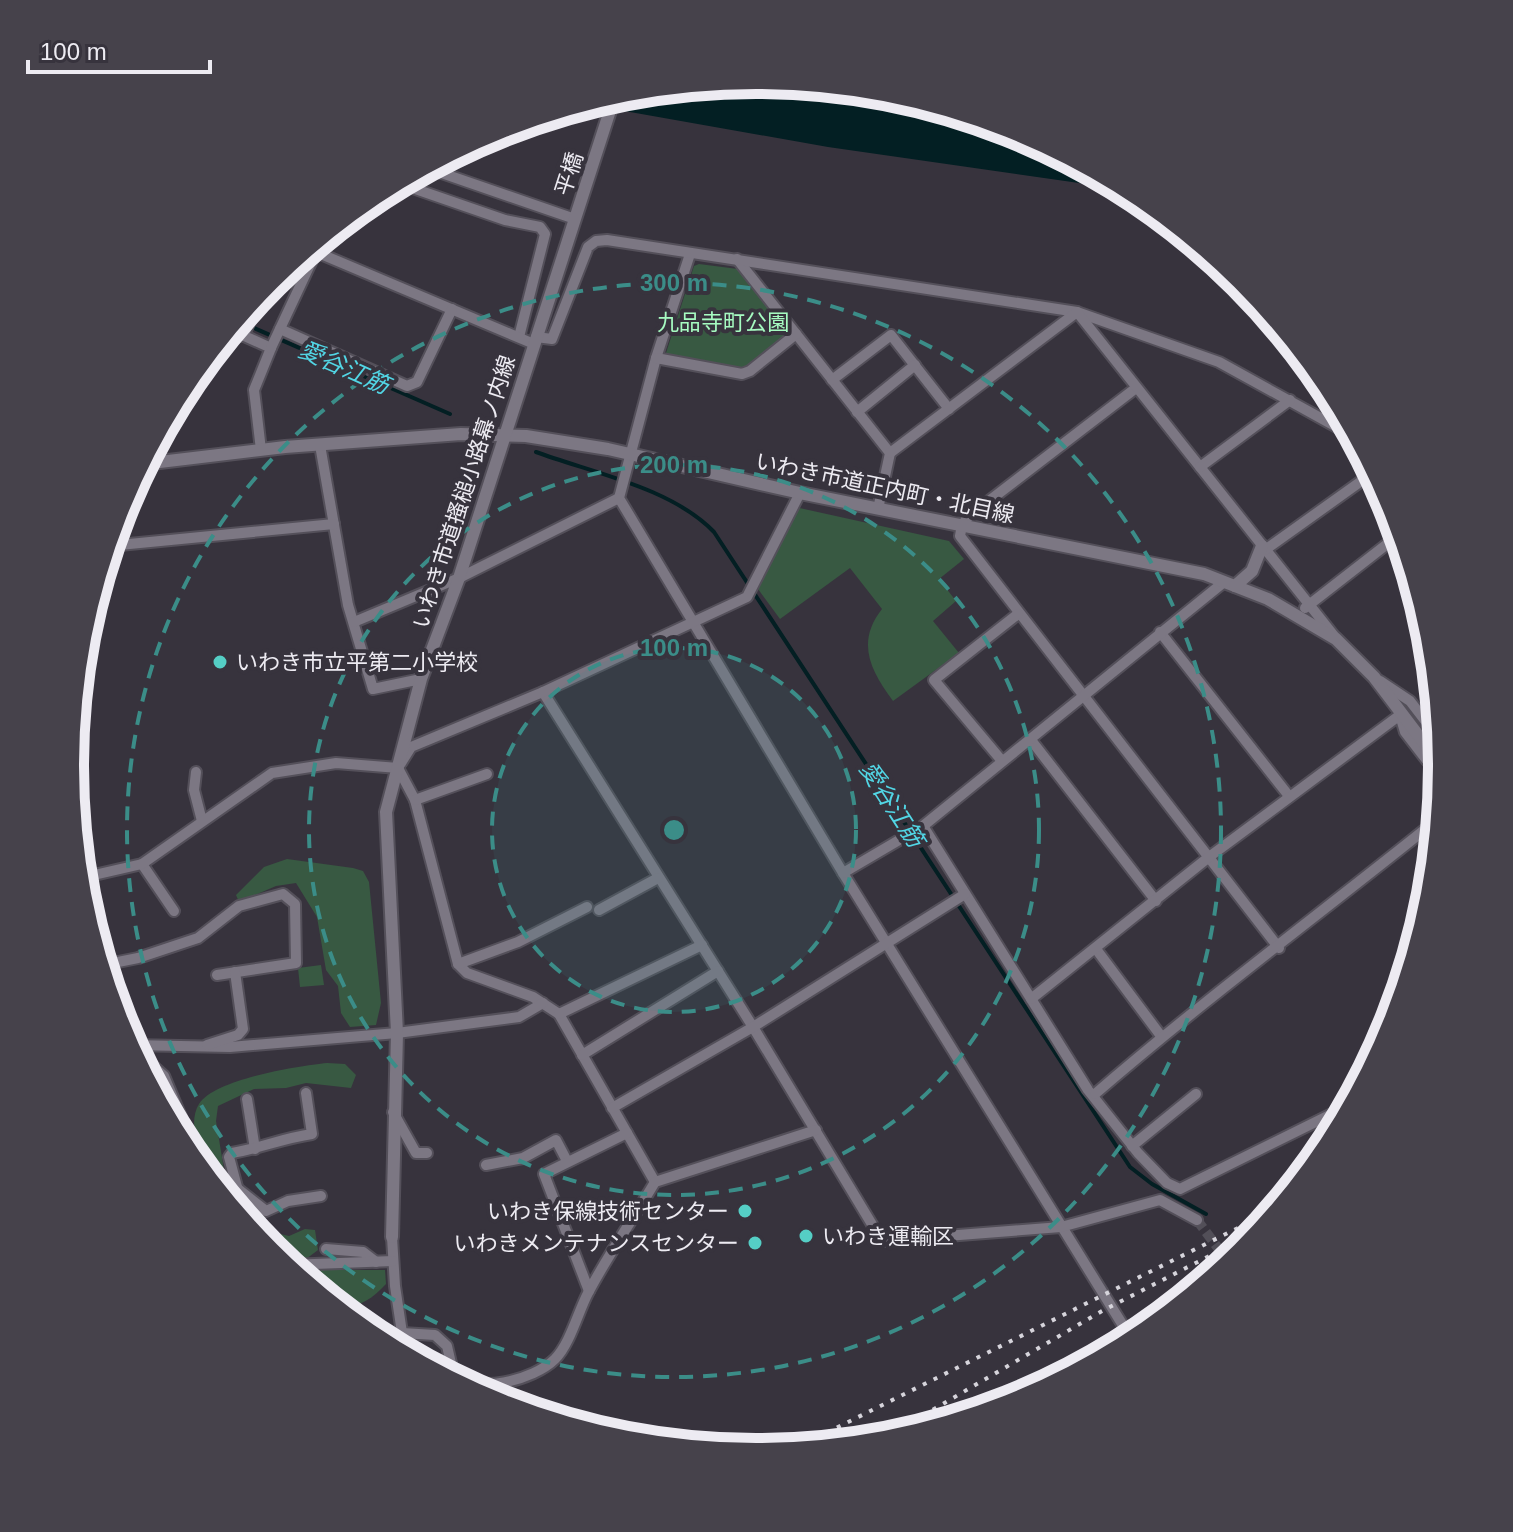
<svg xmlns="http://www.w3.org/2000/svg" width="1513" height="1532" font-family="Arial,'Noto Sans JP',sans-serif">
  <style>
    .green { fill: #385942 }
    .water { fill: #031f23 }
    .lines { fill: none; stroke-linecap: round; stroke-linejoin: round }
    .stream { stroke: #031f23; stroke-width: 4 }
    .minor-tunnel { stroke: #524f58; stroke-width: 10; stroke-dasharray: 10 5; stroke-linecap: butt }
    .minor-casing { stroke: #54505a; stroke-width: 14 }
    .tertiary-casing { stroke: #54505a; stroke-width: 16 }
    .minor { stroke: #7c7783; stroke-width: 10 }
    .tertiary { stroke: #7c7783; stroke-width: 12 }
    .rail { stroke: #d6d4db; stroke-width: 4; stroke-dasharray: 4 8; stroke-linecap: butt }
    .ring { fill: none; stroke: #3b8d88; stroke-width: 4; stroke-dasharray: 14 10 }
    .poi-dot { fill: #55cec5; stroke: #37333d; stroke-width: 3 }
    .labels { text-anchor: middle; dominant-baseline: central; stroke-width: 8; stroke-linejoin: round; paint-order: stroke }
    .street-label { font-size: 22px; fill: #edebf2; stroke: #37333d }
    .park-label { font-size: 22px; fill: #a6fbc1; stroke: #37333d }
    .poi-label { font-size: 22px; fill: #edebf2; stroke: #37333d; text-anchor: start }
    .water-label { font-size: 24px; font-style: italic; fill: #52d6e5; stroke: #37333d }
    .rim { fill: none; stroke: #edebf2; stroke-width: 10 }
    .centre { fill: #3b8d88; stroke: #37333d; stroke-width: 4 }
    .ring-label { font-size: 24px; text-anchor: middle; font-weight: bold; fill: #3b8d88; stroke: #37333d; stroke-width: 8; stroke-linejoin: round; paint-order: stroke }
  </style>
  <rect width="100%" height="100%" fill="#37333d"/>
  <g class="green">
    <polygon points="699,264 738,269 786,330 786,338 741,370 665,356 694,266"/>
    <path d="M 795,507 L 949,541 L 964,559 L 939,579 L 956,601 L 933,621 L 959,653 L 893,701 C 870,670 856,642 882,609 L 850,568 L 780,619 L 758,589 Z"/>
    <polygon points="287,859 353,868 363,871 369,882 381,1003 376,1025 350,1027 341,1013 338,986 326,970 317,917 296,883 276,886 239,902 236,895 264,867"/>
    <polygon points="321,965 324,985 300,987 298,968"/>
    <path d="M 327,1063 L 345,1064 L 356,1075 L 351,1088 L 306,1083 L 286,1088 L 254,1089 L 218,1106 L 216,1121 L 227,1188 L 272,1232 L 289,1236 L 305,1229 L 315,1230 L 318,1250 L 302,1262 L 281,1260 C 251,1235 174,1145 199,1104 C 215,1079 298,1066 327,1063 Z"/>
    <path d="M 318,1270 L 385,1270 L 386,1284 C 355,1317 340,1308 309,1283 L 310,1276 Z"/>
  </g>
  <polygon class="water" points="757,80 891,93 1020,132 1128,190 828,147 585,104 623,93"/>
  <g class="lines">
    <g class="stream">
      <polyline points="238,321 450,414"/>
      <path d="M 536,452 C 593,473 672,488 714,532 L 1130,1167 L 1152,1184 L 1206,1214"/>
      <polyline points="1235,1251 1237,1255"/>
    </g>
    <polyline class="minor-tunnel" points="1197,1220 1227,1260"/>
    <g class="minor-casing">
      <g id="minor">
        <polyline points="427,168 575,219"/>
        <polyline points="398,183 505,220 540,227 545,234 519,337"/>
        <polyline points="309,249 534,344"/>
        <polyline points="690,254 656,358 619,498 843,873 1132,1340"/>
        <polyline points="737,259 890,453 878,509"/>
        <polyline points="280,329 407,386 417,382 452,309"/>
        <polyline points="231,330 271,348 254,390 261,450"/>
        <polyline points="243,336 251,319"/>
        <polyline points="536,337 552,339 588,247 596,241 607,240 1077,312 1219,362 1355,437"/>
        <polyline points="271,348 322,239"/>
        <polyline points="656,358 742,374 750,371 796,334"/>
        <polyline points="832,380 891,335 949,409"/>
        <polyline points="1136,388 968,517 962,525 960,536 1279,948"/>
        <polyline points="857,412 915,365"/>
        <polyline points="320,445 348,605 373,689 421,679"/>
        <polyline points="890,453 1077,312 1335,637"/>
        <polyline points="1200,467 1290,400"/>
        <polyline points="109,546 334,524"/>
        <polyline points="1265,550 1374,472"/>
        <polyline points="1305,608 1400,534"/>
        <polyline points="354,622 459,578 619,498"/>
        <polyline points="1160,632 1289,796"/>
        <polyline points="1380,681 1410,701 1440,740"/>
        <polyline points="543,692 753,1027 882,1241 1061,1227 1160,1200 1197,1220"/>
        <polyline points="1031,740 1156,901"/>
        <polyline points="1002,761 934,680 1018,614"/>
        <polyline points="401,763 411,747 543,692 747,597 800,493"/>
        <polyline points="398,768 415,800 458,964 467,973 533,997 559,1014 655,1182"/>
        <polyline points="196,772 194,790 202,821"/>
        <polyline points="415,800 487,774"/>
        <polyline points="923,826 1088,1090 1138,1153 1167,1183 1180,1189 1350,1105"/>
        <polyline points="142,864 174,911"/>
        <polyline points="843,873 923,826 1224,582"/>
        <polyline points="81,878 142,864 272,773 336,763 398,768"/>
        <polyline points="599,910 658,878"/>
        <polyline points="1096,949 1161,1036"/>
        <polyline points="458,964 518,942 587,907"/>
        <polyline points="103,965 138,958 198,938 239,906 283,894 295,904 296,963 217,975"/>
        <polyline points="1031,999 1209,857 1400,715 1405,732 1442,780"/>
        <polyline points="559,1014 702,945"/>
        <polyline points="131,1045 230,1047 397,1033 519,1017 543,1003"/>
        <polyline points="207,1045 238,1035 243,1029 235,972"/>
        <polyline points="132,1047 164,1076 202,1167"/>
        <polyline points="582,1055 718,971"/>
        <path d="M 1095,1094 C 1206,998 1324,911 1438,819"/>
        <polyline points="247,1099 255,1149"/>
        <polyline points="612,1108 753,1027 965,894"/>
        <polyline points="393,1112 416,1153 427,1153"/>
        <polyline points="1132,1146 1196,1094"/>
        <polyline points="486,1165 523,1158 556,1140 567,1161"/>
        <polyline points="238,1189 266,1211 288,1201 321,1196"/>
        <path d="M 259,1237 L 240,1198 L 229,1157 L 232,1153 C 260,1148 284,1138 312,1134 L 306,1093"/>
        <polyline points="392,1237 395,1286 405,1353"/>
        <polyline points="326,1249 363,1252 376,1262"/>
        <polyline points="1227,1260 1230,1261"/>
        <polyline points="288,1265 393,1261"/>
        <polyline points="589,1291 544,1174 627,1133"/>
        <path d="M 391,1345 L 394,1337 L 402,1333 L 435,1335 L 447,1346 L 453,1372 C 474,1396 534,1380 555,1359 C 570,1344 578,1312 588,1293 C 608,1255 633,1219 655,1182 L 816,1130"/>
      </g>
    </g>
    <g class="tertiary-casing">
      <g id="tertiary">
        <polyline points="143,464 285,447 461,434 526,436 608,449 800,493 1204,574 1268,599 1336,639 1374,677 1443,768"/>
        <polyline points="1235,586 1252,571 1262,546"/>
        <polyline points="392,1237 397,1033 386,812 421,679 459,578 615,95"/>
      </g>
    </g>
    <use href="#minor" class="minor"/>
    <use href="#tertiary" class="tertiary"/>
    <g class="rail">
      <polyline points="881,1440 1102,1311 1258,1231"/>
      <polyline points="794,1449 1278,1208"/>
      <polyline points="774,1451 803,1436"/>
    </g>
  </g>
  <circle cx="674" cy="830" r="182" fill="#3b8d88" fill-opacity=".12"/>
  <g class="ring">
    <circle cx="674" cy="830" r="182"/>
    <circle cx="674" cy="830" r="365"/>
    <circle cx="674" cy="830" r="547"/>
  </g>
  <g class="poi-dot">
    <circle cx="220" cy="662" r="8"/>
    <circle cx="745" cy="1211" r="8"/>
    <circle cx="806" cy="1236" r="8"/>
    <circle cx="755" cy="1243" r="8"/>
  </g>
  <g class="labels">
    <g class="street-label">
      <text transform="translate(569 174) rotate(-72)">平橋</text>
      <text transform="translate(885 488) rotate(12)">いわき市道正内町・北目線</text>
      <text transform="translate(464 492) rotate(-72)">いわき市道搔槌小路幕ノ内線</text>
    </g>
    <g class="park-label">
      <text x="723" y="322">九品寺町公園</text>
    </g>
    <g class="poi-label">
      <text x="236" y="662">いわき市立平第二小学校</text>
      <text x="729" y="1211" text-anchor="end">いわき保線技術センター</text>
      <text x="822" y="1236">いわき運輸区</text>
      <text x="739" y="1243" text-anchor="end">いわきメンテナンスセンター</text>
    </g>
    <g class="water-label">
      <text transform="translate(344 367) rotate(24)">愛谷江筋</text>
      <text transform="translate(892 804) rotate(57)">愛谷江筋</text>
    </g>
  </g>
  <path d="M0 0H1513V1532H0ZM84 766a672 672 0 1 1 1344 0a672 672 0 1 1-1344 0Z" fill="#46424b" fill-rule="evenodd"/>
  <path class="rim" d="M84 766a672 672 0 1 1 1344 0a672 672 0 1 1-1344 0Z"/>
  <circle cx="674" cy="830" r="12" class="centre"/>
  <g class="ring-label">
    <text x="674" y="291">300 m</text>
    <text x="674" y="473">200 m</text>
    <text x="674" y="656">100 m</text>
  </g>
  <path d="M28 60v12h182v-12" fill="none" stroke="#edebf2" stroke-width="4"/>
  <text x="40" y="60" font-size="24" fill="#edebf2" stroke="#37333d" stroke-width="6" paint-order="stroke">100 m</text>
</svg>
